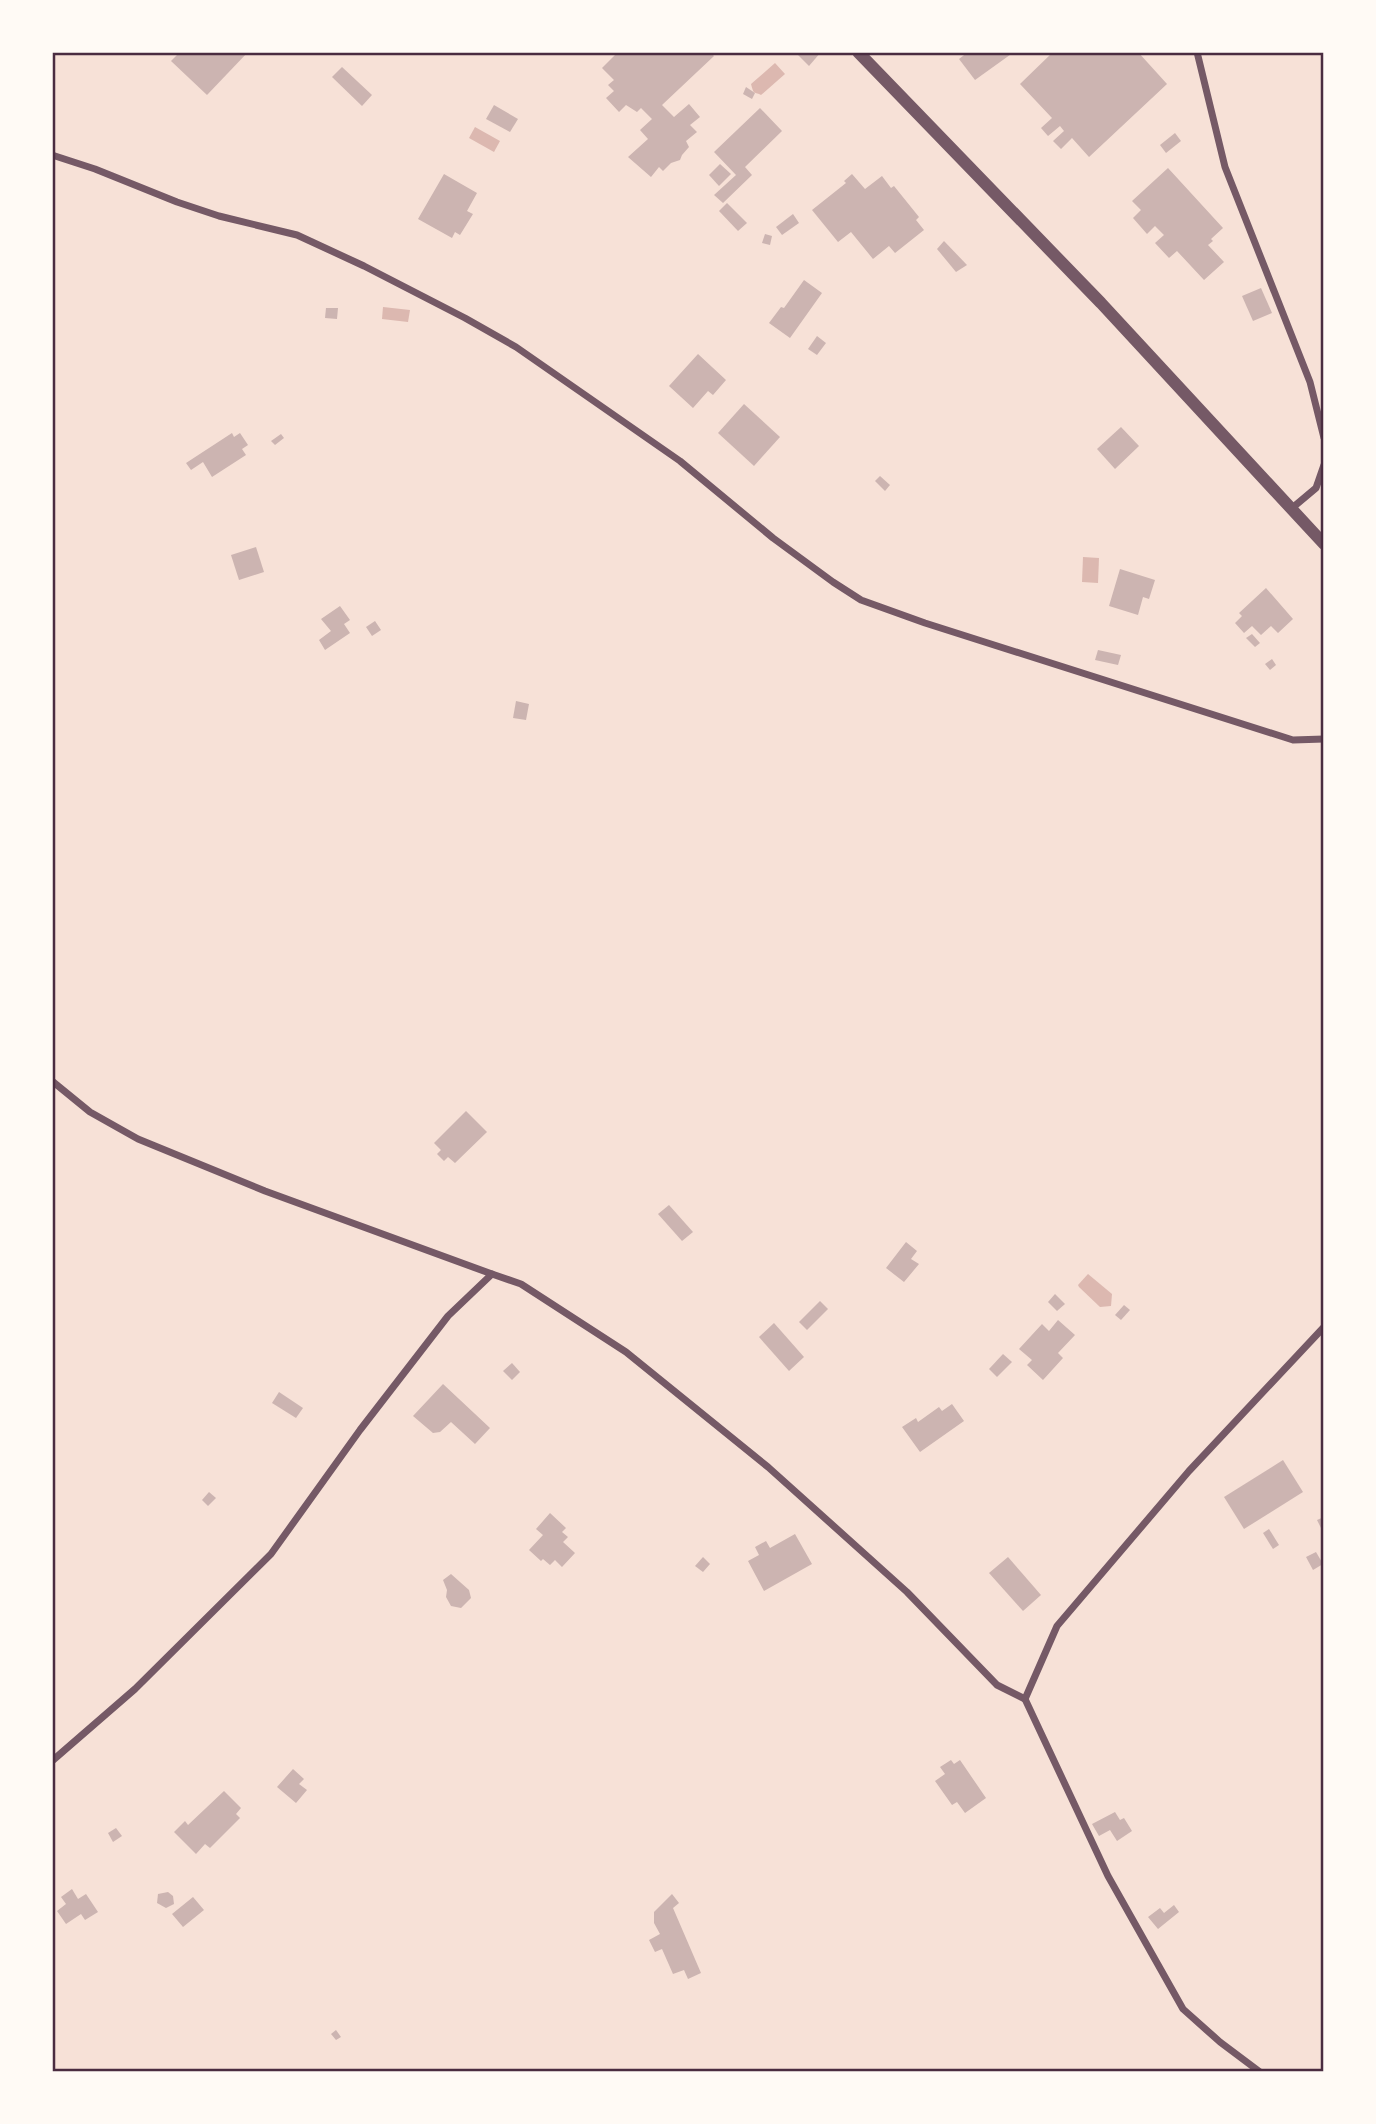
<svg xmlns="http://www.w3.org/2000/svg" width="1376" height="2124" font-family="'Source Serif 4',serif">
  <style>
    .water { fill: #dcb8b0 }
    .building { fill: #ccb4b1 }
    .lines { fill: none; stroke-linecap: round; stroke-linejoin: round }
    .minor { stroke: #755966; stroke-width: 7 }
    .tertiary { stroke: #755966; stroke-width: 12 }
    .neatline { fill: none; stroke: #4a2c40; stroke-width: 2.5 }
  </style>
  <rect width="100%" height="100%" fill="#f7e1d7"/>
  <g class="water">
    <path d="M 775,63 L 785,74 L 761,95 C 753,91 754,95 751,84 Z"/>
    <polygon points="475,127 500,141 494,152 469,138"/>
    <polygon points="383,307 410,310 408,322 382,319"/>
    <polygon points="1083,557 1099,558 1098,583 1082,582"/>
    <polygon points="1088,1274 1112,1294 1111,1306 1100,1307 1079,1287 1078,1285"/>
  </g>
  <g class="building">
    <polygon points="180,52 248,52 207,95 171,61"/>
    <polygon points="618,52 710,52 714,56 662,105 674,117 689,104 700,117 690,125 697,132 686,141 689,147 682,155 680,160 671,163 663,171 659,167 651,177 628,157 648,139 640,130 652,119 641,108 637,112 626,105 619,112 606,98 614,91 608,85 614,80 602,68"/>
    <polygon points="795,52 821,52 809,66"/>
    <polygon points="968,52 1014,52 975,80 959,59"/>
    <polygon points="1053,52 1138,52 1167,84 1089,157 1072,138 1061,149 1053,141 1064,131 1060,126 1048,136 1041,128 1052,118 1020,84"/>
    <polygon points="342,67 372,95 362,106 332,77"/>
    <polygon points="746,87 755,93 752,99 743,94"/>
    <polygon points="494,105 518,119 510,132 486,119"/>
    <polygon points="760,108 782,131 745,167 752,175 723,203 714,195 736,175 714,152"/>
    <polygon points="1175,133 1181,141 1166,153 1160,145"/>
    <polygon points="720,164 731,174 719,186 709,175"/>
    <polygon points="1168,168 1223,228 1211,239 1213,241 1208,245 1224,262 1204,280 1177,251 1169,258 1155,243 1164,235 1155,226 1147,234 1133,218 1141,210 1132,201"/>
    <polygon points="444,174 477,193 467,211 473,214 460,235 455,232 452,238 418,219"/>
    <polygon points="852,174 865,189 882,176 891,188 894,186 919,217 916,220 924,230 895,253 889,246 873,259 851,232 838,242 812,210 846,183 844,181"/>
    <polygon points="727,203 747,223 738,231 719,211"/>
    <polygon points="793,214 799,223 782,235 776,227"/>
    <polygon points="765,234 772,236 770,245 762,243"/>
    <polygon points="944,241 967,265 956,272 937,249"/>
    <polygon points="804,280 822,293 790,338 769,323 781,307 784,308"/>
    <polygon points="1261,288 1272,313 1253,321 1242,296"/>
    <polygon points="326,308 338,308 337,319 325,318"/>
    <polygon points="817,336 826,343 817,355 808,349"/>
    <polygon points="698,354 726,380 713,395 708,391 693,408 669,386"/>
    <polygon points="744,404 780,437 754,466 718,433"/>
    <polygon points="1121,427 1139,446 1115,469 1097,449"/>
    <polygon points="232,433 234,437 240,433 248,445 242,449 246,455 212,477 203,462 191,470 186,463"/>
    <polygon points="281,434 284,438 275,445 271,441"/>
    <polygon points="880,476 890,485 885,491 875,481"/>
    <polygon points="256,547 264,572 239,580 231,555"/>
    <polygon points="1120,569 1155,580 1149,599 1143,597 1138,615 1109,606"/>
    <polygon points="1266,588 1293,619 1278,633 1271,626 1261,635 1252,626 1244,633 1235,623 1242,616 1239,613"/>
    <polygon points="340,606 350,620 344,624 350,633 325,650 319,640 331,631 321,619"/>
    <polygon points="375,621 381,630 372,636 366,627"/>
    <polygon points="1252,634 1260,643 1255,647 1246,638"/>
    <polygon points="1098,650 1121,655 1118,665 1095,660"/>
    <polygon points="1272,659 1276,665 1270,670 1265,664"/>
    <polygon points="516,701 529,704 526,720 513,718"/>
    <polygon points="466,1111 487,1132 455,1163 448,1157 444,1161 437,1154 441,1150 434,1143"/>
    <polygon points="669,1205 693,1232 682,1241 658,1214"/>
    <polygon points="906,1242 917,1251 911,1259 919,1264 904,1282 886,1268"/>
    <polygon points="1055,1294 1065,1304 1057,1311 1048,1302"/>
    <polygon points="820,1301 828,1309 807,1330 799,1322"/>
    <polygon points="1124,1305 1130,1310 1121,1320 1115,1315"/>
    <polygon points="1058,1320 1075,1335 1058,1353 1063,1358 1043,1380 1027,1365 1032,1360 1019,1349 1042,1324 1049,1331"/>
    <polygon points="774,1323 804,1357 789,1371 759,1337"/>
    <polygon points="1003,1354 1012,1362 997,1377 989,1369"/>
    <polygon points="512,1363 520,1372 512,1380 503,1371"/>
    <polygon points="443,1384 490,1428 475,1444 451,1422 440,1432 433,1433 413,1416"/>
    <polygon points="279,1392 303,1408 296,1418 272,1403"/>
    <polygon points="952,1404 964,1421 920,1452 902,1427 916,1418 918,1422 939,1407 942,1411"/>
    <polygon points="1283,1460 1303,1492 1244,1529 1224,1497"/>
    <polygon points="209,1492 216,1498 208,1506 202,1500"/>
    <polygon points="550,1513 566,1528 562,1532 568,1537 563,1542 575,1553 562,1567 555,1560 550,1565 543,1559 541,1561 529,1550 543,1535 536,1529"/>
    <polygon points="1324,1517 1324,1534 1317,1520"/>
    <polygon points="1269,1529 1279,1545 1273,1549 1263,1533"/>
    <polygon points="795,1534 812,1564 764,1591 748,1561 759,1555 755,1547 766,1541 770,1548"/>
    <polygon points="1316,1552 1323,1564 1313,1570 1306,1557"/>
    <polygon points="703,1557 710,1564 703,1572 695,1566"/>
    <polygon points="1008,1557 1041,1595 1023,1611 989,1573"/>
    <polygon points="451,1574 469,1590 471,1598 461,1608 451,1606 446,1597 447,1590 443,1580"/>
    <polygon points="951,1760 954,1764 960,1760 986,1798 965,1813 957,1802 952,1805 935,1781 945,1774 940,1767"/>
    <polygon points="293,1769 304,1779 299,1784 307,1790 296,1803 277,1787"/>
    <polygon points="224,1791 241,1808 236,1814 240,1818 210,1848 205,1844 196,1854 174,1832 185,1821 188,1825"/>
    <polygon points="1115,1812 1120,1820 1124,1818 1132,1831 1117,1841 1110,1830 1099,1836 1092,1824"/>
    <polygon points="116,1828 122,1836 113,1842 108,1833"/>
    <polygon points="72,1889 78,1899 86,1894 98,1912 85,1920 81,1914 66,1924 57,1911 66,1904 61,1897"/>
    <polygon points="168,1892 173,1896 174,1904 166,1908 157,1903 158,1894"/>
    <polygon points="672,1894 679,1903 673,1908 701,1973 688,1979 684,1970 673,1974 662,1949 655,1952 649,1940 660,1934 654,1923 654,1912"/>
    <polygon points="193,1897 204,1910 183,1927 172,1914"/>
    <polygon points="1174,1905 1179,1912 1158,1929 1148,1917 1160,1908 1164,1913"/>
    <polygon points="336,2030 341,2037 336,2040 331,2034"/>
  </g>
  <g class="lines">
    <g class="minor">
      <polyline points="1197,52 1225,167 1310,382 1324,438"/>
      <polyline points="52,155 95,169 177,202 219,216 297,235 364,266 465,318 516,347 680,461 773,538 833,582 861,600 925,623 1293,740 1324,739"/>
      <polyline points="1291,509 1316,488 1324,465"/>
      <polyline points="52,1081 90,1112 138,1139 265,1191 492,1274"/>
      <polyline points="52,1761 135,1689 271,1554 360,1430 448,1316 492,1274 521,1284 626,1352 768,1467 907,1592 997,1685 1025,1699"/>
      <polyline points="1260,2072 1220,2042 1183,2009 1108,1876 1025,1699 1057,1626 1189,1471 1324,1327"/>
    </g>
    <polyline class="tertiary" points="858,52 1101,303 1324,544"/>
  </g>
  <rect width="1376" height="2124" fill="none" stroke="#fffaf5" stroke-width="108"/>
  <rect x="54" y="54" width="1268" height="2016" class="neatline"/>
</svg>
